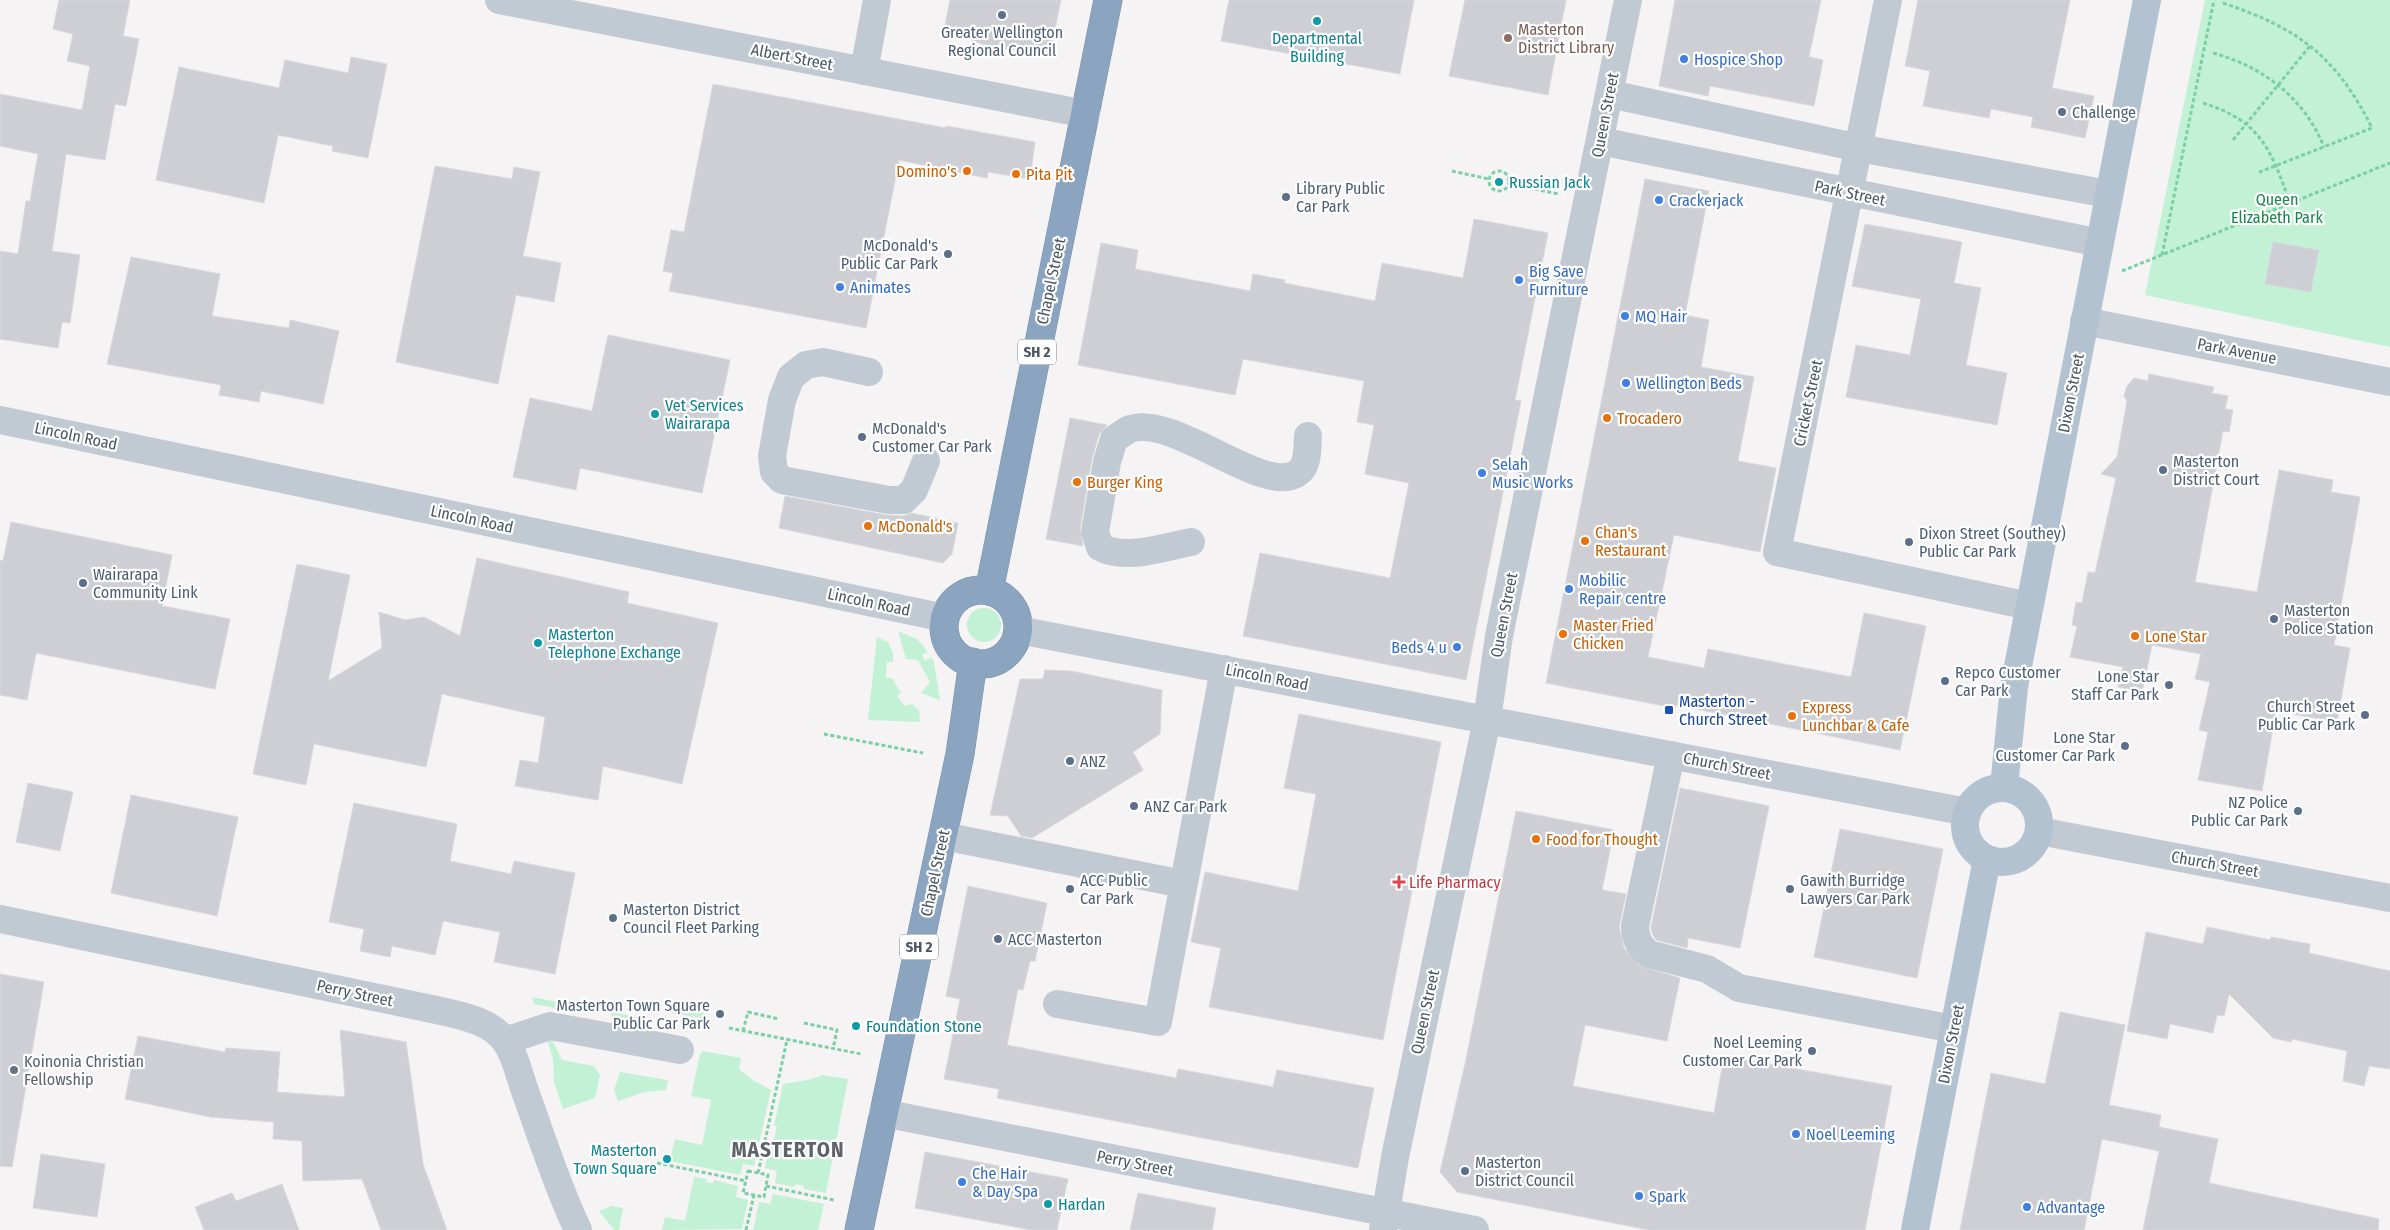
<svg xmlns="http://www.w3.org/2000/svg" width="2390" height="1230" font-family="'Fira Sans Condensed',sans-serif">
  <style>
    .green { fill: #c3f1d5 }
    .building { fill: #cdcfd5; stroke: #d7d9de }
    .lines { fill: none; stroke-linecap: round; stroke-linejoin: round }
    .highway-casing { stroke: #7690ad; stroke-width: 29 }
    .path { stroke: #7ad0a6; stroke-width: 3; stroke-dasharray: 4 2.5; stroke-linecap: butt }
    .minor { stroke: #c1cad2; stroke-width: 28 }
    .major { stroke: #b3c2d1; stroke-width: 28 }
    .highway { stroke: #8ba5c1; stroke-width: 28 }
    .service-dot { fill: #5c6f8a; stroke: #fff; stroke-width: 2 }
    .culture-dot { fill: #0f9aa8; stroke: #fff; stroke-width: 2 }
    .education-dot { fill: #8d6e63; stroke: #fff; stroke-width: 2 }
    .shop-dot { fill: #3f7fe0; stroke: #fff; stroke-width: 2 }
    .food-dot { fill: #e8710a; stroke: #fff; stroke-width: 2 }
    .transit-dot { fill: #1a4fb4; stroke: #fff; stroke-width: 2 }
    .health-dot { fill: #e0444e; stroke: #fff; stroke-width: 2 }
    .worship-dot { fill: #6b7280; stroke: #fff; stroke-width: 2 }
    .labels { text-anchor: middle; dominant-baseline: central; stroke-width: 4.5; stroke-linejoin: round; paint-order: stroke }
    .shield { fill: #fff; stroke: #808990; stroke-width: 1 }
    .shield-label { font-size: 15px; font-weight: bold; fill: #4a5661 }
    .education-label { font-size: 16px; fill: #785e54; stroke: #fff; text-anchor: start }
    .service-label { font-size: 16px; fill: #4e5e75; stroke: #fff; text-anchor: start }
    .culture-label { font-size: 16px; fill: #0d838f; stroke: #fff; text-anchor: start }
    .street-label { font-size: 16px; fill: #4a5661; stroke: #fff }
    .shop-label { font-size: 16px; fill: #366cbe; stroke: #fff; text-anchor: start }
    .food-label { font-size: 16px; fill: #c56008; stroke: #fff; text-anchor: start }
    .park-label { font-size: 16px; fill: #17864f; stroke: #fff }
    .transit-label { font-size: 16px; fill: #164399; stroke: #fff; text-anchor: start }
    .health-label { font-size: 16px; fill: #be3a42; stroke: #fff; text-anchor: start }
    .worship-label { font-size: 16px; fill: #5b616d; stroke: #fff; text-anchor: start }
    .district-label { font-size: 21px; font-weight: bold; letter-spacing: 1px; fill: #5f6368; stroke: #fff }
  </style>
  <rect width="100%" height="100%" fill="#f5f3f3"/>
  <g class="green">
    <polygon points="2205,0 2390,0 2390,347 2145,295"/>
    <circle cx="984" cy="625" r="17"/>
    <polygon points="898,631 917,639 928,652 922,655 925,661 931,657 934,662 940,700 921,693 930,682 918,660 906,659"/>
    <polygon points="877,637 888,642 893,653 893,662 887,662 886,678 892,678 901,693 897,696 905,706 912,704 919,710 920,722 868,720"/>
    <polygon points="532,997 578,1006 575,1012 534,1004"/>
    <polygon points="675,1000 688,1012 696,1004 711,1020 672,1013"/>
    <polygon points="611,1012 652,1020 650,1026 612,1019"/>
    <polygon points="547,1039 552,1040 562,1060 594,1066 600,1075 595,1098 563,1109 554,1082 553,1059"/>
    <polygon points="703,1051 741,1058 739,1069 753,1080 771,1090 754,1166 743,1164 740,1175 670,1161 675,1139 702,1145 711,1100 691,1096 700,1054"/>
    <polygon points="620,1072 668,1080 666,1090 645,1092 618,1101 614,1090"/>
    <polygon points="823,1075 848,1079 826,1193 804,1189 804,1186 795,1184 794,1187 775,1183 777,1171 765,1168 771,1140 774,1140 777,1126 774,1126 783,1084 808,1080"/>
    <polygon points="694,1177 707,1179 706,1182 713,1183 714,1180 738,1186 736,1197 748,1200 742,1229 662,1230 665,1217 685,1221"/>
    <polygon points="773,1194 824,1204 818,1230 753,1230 759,1202 770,1204"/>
    <polygon points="612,1206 623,1208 619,1230 614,1230 599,1211"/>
  </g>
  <g class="building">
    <polygon points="59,0 130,0 123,36 139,39 126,106 115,104 105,160 66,154 52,251 80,255 70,323 62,322 58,348 0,339 0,251 18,254 26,201 30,201 38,154 0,146 0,94 82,110 90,66 67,61 73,34 53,29"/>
    <polygon points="950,0 1061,0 1050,52 996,49 944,30"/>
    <polygon points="1229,0 1414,0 1400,74 1221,41"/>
    <polygon points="1465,0 1566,0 1548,95 1449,76"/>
    <polygon points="1675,0 1821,0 1809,57 1823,60 1814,106 1710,86 1708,96 1659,86"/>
    <polygon points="1918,0 2070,0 2052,88 2094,96 2085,138 2031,127 2033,117 1991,109 1989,118 1923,106 1930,71 1905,66"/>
    <polygon points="351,57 387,64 368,158 332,151 333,146 278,135 264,203 156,180 179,67 279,88 285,60 348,73"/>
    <polygon points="713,84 946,128 946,126 1035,142 1030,179 988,172 987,178 899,160 866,328 669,291 673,273 663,271 671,230 684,232"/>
    <polygon points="435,166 512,179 514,167 540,172 523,256 561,263 554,302 516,295 498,384 396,362"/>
    <polygon points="1645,179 1709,191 1685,315 1709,320 1701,367 1754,377 1738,461 1776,468 1760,552 1674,535 1648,657 1704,668 1708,649 1851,677 1864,613 1926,626 1900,750 1676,705 1675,708 1546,683"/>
    <polygon points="1474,219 1548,233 1515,400 1521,401 1466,680 1243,636 1260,553 1390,578 1409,483 1365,474 1374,425 1357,422 1364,381 1243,359 1235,395 1078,365 1101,243 1138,250 1135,269 1250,291 1253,274 1285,280 1284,283 1375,301 1382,263 1463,278"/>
    <polygon points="1865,224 1962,242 1954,283 1981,288 1966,365 2007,373 1997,425 1846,397 1856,345 1910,355 1921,299 1852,286"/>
    <polygon points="2273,242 2319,250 2311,292 2265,284"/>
    <polygon points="131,257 220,274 212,316 289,328 290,320 339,331 323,404 261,391 259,402 219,395 221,385 107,364"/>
    <polygon points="608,335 730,360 702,493 580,468 576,490 513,477 530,398 592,411"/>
    <polygon points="2149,374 2214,387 2212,393 2228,396 2225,409 2233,410 2229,432 2223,431 2195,582 2257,592 2279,470 2333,480 2331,492 2360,497 2334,645 2350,648 2337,722 2276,711 2262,791 2198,780 2208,732 2199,730 2210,682 2195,679 2201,654 2152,645 2142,692 2118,687 2123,667 2070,657 2077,626 2072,625 2076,602 2082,603 2088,572 2095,573 2116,478 2101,474 2117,457 2127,401 2124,396 2127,386 2134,378 2148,381"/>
    <polygon points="1070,418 1107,425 1099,434 1092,459 1080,529 1083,546 1046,539"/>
    <polygon points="785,496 886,515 904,516 911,513 958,523 952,554 943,563 779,528"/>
    <polygon points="11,522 172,555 162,606 230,619 215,689 36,653 27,700 0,695 0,560 3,561"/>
    <polygon points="477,558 629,592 627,603 718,623 682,784 603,766 598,800 515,786 520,760 538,763 545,717 442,694 426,767 314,744 306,785 253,774 297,564 350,575 328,681 382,648 379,612 405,620 424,617 460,636"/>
    <polygon points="1045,670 1071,671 1162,690 1160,734 1133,752 1143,770 1032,838 1021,836 1008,816 990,815 1020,679 1043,679"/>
    <polygon points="1299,714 1441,742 1383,1040 1209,1007 1221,948 1191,942 1205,872 1298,891 1316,794 1284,788"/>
    <polygon points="28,783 73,792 60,851 16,842"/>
    <polygon points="1680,788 1769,806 1740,948 1688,938 1687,948 1656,940 1652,933 1651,927"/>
    <polygon points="131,795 238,817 217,916 111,893"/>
    <polygon points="354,803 457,824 450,861 511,874 514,861 575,873 555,974 494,962 500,932 443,921 435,955 392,946 390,957 360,951 364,929 329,922"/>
    <polygon points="1516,811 1614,830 1602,890 1626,894 1619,927 1624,948 1640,966 1680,978 1667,1041 1585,1025 1573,1086 1714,1113 1724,1056 1892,1086 1865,1230 1649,1230 1457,1192 1440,1172 1465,1064"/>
    <polygon points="1840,829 1943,849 1917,978 1814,957"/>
    <polygon points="968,886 1047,903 1035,961 1030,961 1023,990 1018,989 1007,1045 1176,1078 1178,1069 1273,1087 1277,1070 1374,1088 1358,1168 997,1098 999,1089 944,1079 960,999 946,996"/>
    <polygon points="2207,927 2270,940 2271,937 2310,944 2309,953 2390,971 2390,1069 2369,1066 2364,1086 2343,1081 2347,1051 2292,1039 2291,1042 2273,1038 2229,994 2224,1016 2217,1015 2213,1033 2170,1024 2167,1039 2127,1031 2146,932 2203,944"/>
    <polygon points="0,974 44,982 12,1167 0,1166"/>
    <polygon points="2060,1012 2125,1025 2109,1105 2161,1115 2159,1127 2218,1139 2209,1183 2379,1219 2378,1230 2143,1230 2159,1151 2102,1139 2084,1230 1960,1230 1991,1073 2045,1084"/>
    <polygon points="340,1030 406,1042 423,1164 447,1230 381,1230 362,1179 303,1181 302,1141 273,1139 274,1122 210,1117 125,1099 138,1036 225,1052 226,1048 280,1052 277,1092 345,1097"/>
    <polygon points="925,1152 1068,1179 1057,1230 1031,1230 915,1208"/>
    <polygon points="41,1154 105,1164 97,1217 33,1208"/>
    <polygon points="282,1184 299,1230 204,1230 195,1207 232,1193 236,1201"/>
    <polygon points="1138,1193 1216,1208 1212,1230 1130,1230"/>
  </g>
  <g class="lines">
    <g class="highway-casing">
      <g id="highway">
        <circle cx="981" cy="627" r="37"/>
        <polyline points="989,591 1108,0"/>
        <polyline points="859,1230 960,754 973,662"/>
      </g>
    </g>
    <g class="path">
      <path d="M 2223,3 C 2298,28 2336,56 2372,128 L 2257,173"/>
      <path d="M 2213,53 C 2264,67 2304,98 2324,147"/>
      <path d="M 2203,103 C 2261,121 2271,150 2290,203"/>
      <polyline points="2233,140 2310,46"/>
      <circle cx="1499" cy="181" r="10"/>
      <polyline points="1452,171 1489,179"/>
      <polyline points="1509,184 1559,194"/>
      <polyline points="2162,255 2214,0"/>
      <polyline points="2122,271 2390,163"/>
      <polyline points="824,734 923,753"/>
      <polyline points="804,1023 837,1030 833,1049"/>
      <polyline points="729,1028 861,1054"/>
      <polyline points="743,1031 748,1012 779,1019"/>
      <polyline points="657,1163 746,1181"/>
      <polygon points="748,1171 768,1175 764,1197 743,1193"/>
      <polyline points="758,1173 787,1040"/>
      <polyline points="766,1186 834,1200"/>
      <polyline points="746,1230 754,1195"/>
    </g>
    <g class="minor">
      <polyline points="499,0 1086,114"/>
      <polyline points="1888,0 1777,552 2029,606"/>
      <polyline points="864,71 877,0"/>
      <polyline points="1610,94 1859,148 2108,194"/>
      <polyline points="1600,141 2100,243"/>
      <polyline points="2084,321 2390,382"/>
      <polyline points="869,372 823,362 806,365 791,377 782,400 772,456 774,472 782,480 889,500 904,500 914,490 926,461"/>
      <polyline points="0,420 945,618"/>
      <path d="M 1191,542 C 1164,547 1125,561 1100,547 L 1095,532 L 1107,462 L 1114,439 C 1119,436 1125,431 1130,429 C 1174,414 1261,494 1296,474 C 1309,467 1307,449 1308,436"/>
      <polyline points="1018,630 1967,812"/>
      <path d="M 1671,755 L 1635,926 C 1635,938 1639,947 1649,954 L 1707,969 L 1739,988 L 1954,1029"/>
      <polyline points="2039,831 2390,898"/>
      <polyline points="943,836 1183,884"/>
      <path d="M 0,919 L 446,1012 C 466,1017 486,1021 501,1036 C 514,1049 519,1075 525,1091 C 542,1138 557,1186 578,1230"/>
      <polyline points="1057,1004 1158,1022 1224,669"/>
      <polyline points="505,1041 550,1026 680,1050"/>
      <polyline points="883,1113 1475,1230"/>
      <polyline points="1383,1230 1395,1157 1487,720 1499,636 1628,0"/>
    </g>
    <g class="major">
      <polyline points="2004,787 2014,687 2147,0"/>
      <circle cx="2002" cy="825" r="37"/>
      <polyline points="1915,1230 1987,859"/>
    </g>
    <use href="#highway" class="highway"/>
  </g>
  <g class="service-dot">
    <circle cx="1002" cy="15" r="5"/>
    <circle cx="2062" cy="112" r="5"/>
    <circle cx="1286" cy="197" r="5"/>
    <circle cx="948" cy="254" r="5"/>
    <circle cx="862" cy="437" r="5"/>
    <circle cx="2163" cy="470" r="5"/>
    <circle cx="1909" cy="542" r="5"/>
    <circle cx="83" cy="583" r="5"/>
    <circle cx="2274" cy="619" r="5"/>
    <circle cx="1945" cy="681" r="5"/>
    <circle cx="2169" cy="685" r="5"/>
    <circle cx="2365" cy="715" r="5"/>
    <circle cx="2125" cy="746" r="5"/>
    <circle cx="1070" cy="761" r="5"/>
    <circle cx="1134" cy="806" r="5"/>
    <circle cx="2298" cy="811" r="5"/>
    <circle cx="1070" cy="889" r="5"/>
    <circle cx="1790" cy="889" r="5"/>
    <circle cx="613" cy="918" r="5"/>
    <circle cx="998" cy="939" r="5"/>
    <circle cx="720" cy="1014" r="5"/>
    <circle cx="1812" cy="1051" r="5"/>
    <circle cx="1465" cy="1171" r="5"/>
  </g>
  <g class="culture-dot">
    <circle cx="1317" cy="21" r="5"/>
    <circle cx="1499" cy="182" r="5"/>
    <circle cx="655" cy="414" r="5"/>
    <circle cx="538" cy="643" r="5"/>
    <circle cx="856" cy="1026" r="5"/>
    <circle cx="667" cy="1159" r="5"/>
    <circle cx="1048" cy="1204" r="5"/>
  </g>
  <circle class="education-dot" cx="1508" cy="38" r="5"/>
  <g class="shop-dot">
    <circle cx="1684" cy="59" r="5"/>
    <circle cx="1659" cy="200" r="5"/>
    <circle cx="1519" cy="280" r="5"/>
    <circle cx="840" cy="287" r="5"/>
    <circle cx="1625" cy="316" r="5"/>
    <circle cx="1626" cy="383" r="5"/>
    <circle cx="1482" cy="473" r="5"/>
    <circle cx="1569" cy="589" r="5"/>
    <circle cx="1457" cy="647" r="5"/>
    <circle cx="1796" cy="1134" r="5"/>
    <circle cx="962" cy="1182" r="5"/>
    <circle cx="1639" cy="1196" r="5"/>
    <circle cx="2027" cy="1207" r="5"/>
  </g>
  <g class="food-dot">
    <circle cx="967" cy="171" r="5"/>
    <circle cx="1016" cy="174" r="5"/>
    <circle cx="1607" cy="418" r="5"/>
    <circle cx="1077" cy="482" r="5"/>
    <circle cx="868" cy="526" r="5"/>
    <circle cx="1585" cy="541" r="5"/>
    <circle cx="1563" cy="634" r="5"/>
    <circle cx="2135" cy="636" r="5"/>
    <circle cx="1792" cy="716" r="5"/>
    <circle cx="1536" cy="839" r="5"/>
  </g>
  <rect class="transit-dot" x="1664" y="705" width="10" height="10" rx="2.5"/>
  <path class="health-dot" d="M1396.5 874.5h5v5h5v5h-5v5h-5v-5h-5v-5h5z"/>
  <circle class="worship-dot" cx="14" cy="1070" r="5"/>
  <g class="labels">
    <g class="shield">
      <rect x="1018" y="339.5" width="38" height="25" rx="4"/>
      <rect x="900" y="934.5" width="38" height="25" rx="4"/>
    </g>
    <g class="shield-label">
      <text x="1037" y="352">SH 2</text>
      <text x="919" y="947">SH 2</text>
    </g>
    <g class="education-label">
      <text x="1518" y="29">Masterton<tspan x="1518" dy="18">District Library</tspan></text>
    </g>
    <g class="service-label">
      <text x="1002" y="32" text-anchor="middle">Greater Wellington<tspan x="1002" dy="18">Regional Council</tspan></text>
      <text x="2072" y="112">Challenge</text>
      <text x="1296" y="188">Library Public<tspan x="1296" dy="18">Car Park</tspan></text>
      <text x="938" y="245" text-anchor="end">McDonald's<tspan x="938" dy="18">Public Car Park</tspan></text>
      <text x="872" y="428">McDonald's<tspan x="872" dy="18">Customer Car Park</tspan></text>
      <text x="2173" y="461">Masterton<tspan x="2173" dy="18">District Court</tspan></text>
      <text x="1919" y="533">Dixon Street (Southey)<tspan x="1919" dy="18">Public Car Park</tspan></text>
      <text x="93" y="574">Wairarapa<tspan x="93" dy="18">Community Link</tspan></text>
      <text x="2284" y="610">Masterton<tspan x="2284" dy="18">Police Station</tspan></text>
      <text x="1955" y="672">Repco Customer<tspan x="1955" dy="18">Car Park</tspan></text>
      <text x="2159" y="676" text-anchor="end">Lone Star<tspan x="2159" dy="18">Staff Car Park</tspan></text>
      <text x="2355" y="706" text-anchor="end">Church Street<tspan x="2355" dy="18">Public Car Park</tspan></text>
      <text x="2115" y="737" text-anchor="end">Lone Star<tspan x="2115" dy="18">Customer Car Park</tspan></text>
      <text x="1080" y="761">ANZ</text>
      <text x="2288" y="802" text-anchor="end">NZ Police<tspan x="2288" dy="18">Public Car Park</tspan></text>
      <text x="1144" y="806">ANZ Car Park</text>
      <text x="1080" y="880">ACC Public<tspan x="1080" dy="18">Car Park</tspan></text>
      <text x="1800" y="880">Gawith Burridge<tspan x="1800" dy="18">Lawyers Car Park</tspan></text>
      <text x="623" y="909">Masterton District<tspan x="623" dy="18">Council Fleet Parking</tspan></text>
      <text x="1008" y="939">ACC Masterton</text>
      <text x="710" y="1005" text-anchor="end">Masterton Town Square<tspan x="710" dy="18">Public Car Park</tspan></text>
      <text x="1802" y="1042" text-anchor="end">Noel Leeming<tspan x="1802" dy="18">Customer Car Park</tspan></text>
      <text x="1475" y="1162">Masterton<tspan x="1475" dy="18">District Council</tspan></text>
    </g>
    <g class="culture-label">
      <text x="1317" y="38" text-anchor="middle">Departmental<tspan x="1317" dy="18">Building</tspan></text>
      <text x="1509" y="182">Russian Jack</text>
      <text x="665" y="405">Vet Services<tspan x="665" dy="18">Wairarapa</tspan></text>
      <text x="548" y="634">Masterton<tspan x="548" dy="18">Telephone Exchange</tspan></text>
      <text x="866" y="1026">Foundation Stone</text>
      <text x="657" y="1150" text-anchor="end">Masterton<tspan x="657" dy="18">Town Square</tspan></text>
      <text x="1058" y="1204">Hardan</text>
    </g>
    <g class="street-label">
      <text transform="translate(792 57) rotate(11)">Albert Street</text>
      <text transform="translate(1605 115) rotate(-79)">Queen Street</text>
      <text transform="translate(1850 193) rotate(12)">Park Street</text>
      <text transform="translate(1051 281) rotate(-78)">Chapel Street</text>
      <text transform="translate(2237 351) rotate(11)">Park Avenue</text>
      <text transform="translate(2071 393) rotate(-79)">Dixon Street</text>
      <text transform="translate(1808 403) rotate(-78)">Cricket Street</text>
      <text transform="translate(76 436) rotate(12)">Lincoln Road</text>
      <text transform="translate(472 519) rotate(12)">Lincoln Road</text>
      <text transform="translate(869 602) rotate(12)">Lincoln Road</text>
      <text transform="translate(1504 615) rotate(-79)">Queen Street</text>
      <text transform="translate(1267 677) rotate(11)">Lincoln Road</text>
      <text transform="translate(1727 766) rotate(11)">Church Street</text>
      <text transform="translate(2215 864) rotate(10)">Church Street</text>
      <text transform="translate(935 873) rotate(-78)">Chapel Street</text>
      <text transform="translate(355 993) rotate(12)">Perry Street</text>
      <text transform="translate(1425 1012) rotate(-78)">Queen Street</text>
      <text transform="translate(1951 1044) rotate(-79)">Dixon Street</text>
      <text transform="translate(1135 1163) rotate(11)">Perry Street</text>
    </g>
    <g class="shop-label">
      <text x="1694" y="59">Hospice Shop</text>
      <text x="1669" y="200">Crackerjack</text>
      <text x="1529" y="271">Big Save<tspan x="1529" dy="18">Furniture</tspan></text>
      <text x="850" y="287">Animates</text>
      <text x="1635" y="316">MQ Hair</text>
      <text x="1636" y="383">Wellington Beds</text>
      <text x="1492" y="464">Selah<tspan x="1492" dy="18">Music Works</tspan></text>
      <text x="1579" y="580">Mobilic<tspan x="1579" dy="18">Repair centre</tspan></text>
      <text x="1447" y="647" text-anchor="end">Beds 4 u</text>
      <text x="1806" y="1134">Noel Leeming</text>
      <text x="972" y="1173">Che Hair<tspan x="972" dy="18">&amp; Day Spa</tspan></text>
      <text x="1649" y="1196">Spark</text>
      <text x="2037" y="1207">Advantage</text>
    </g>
    <g class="food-label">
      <text x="957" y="171" text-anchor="end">Domino's</text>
      <text x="1026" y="174">Pita Pit</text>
      <text x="1617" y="418">Trocadero</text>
      <text x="1087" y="482">Burger King</text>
      <text x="878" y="526">McDonald's</text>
      <text x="1595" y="532">Chan's<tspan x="1595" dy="18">Restaurant</tspan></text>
      <text x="1573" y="625">Master Fried<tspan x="1573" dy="18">Chicken</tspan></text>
      <text x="2145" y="636">Lone Star</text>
      <text x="1802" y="707">Express<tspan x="1802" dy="18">Lunchbar &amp; Cafe</tspan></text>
      <text x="1546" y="839">Food for Thought</text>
    </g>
    <g class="park-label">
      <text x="2277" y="199">Queen<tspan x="2277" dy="18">Elizabeth Park</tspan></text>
    </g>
    <g class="transit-label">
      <text x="1679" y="701">Masterton -<tspan x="1679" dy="18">Church Street</tspan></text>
    </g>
    <g class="health-label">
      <text x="1409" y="882">Life Pharmacy</text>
    </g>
    <g class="worship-label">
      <text x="24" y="1061">Koinonia Christian<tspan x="24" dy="18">Fellowship</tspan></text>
    </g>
    <g class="district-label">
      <text x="788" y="1150">MASTERTON</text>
    </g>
  </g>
</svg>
